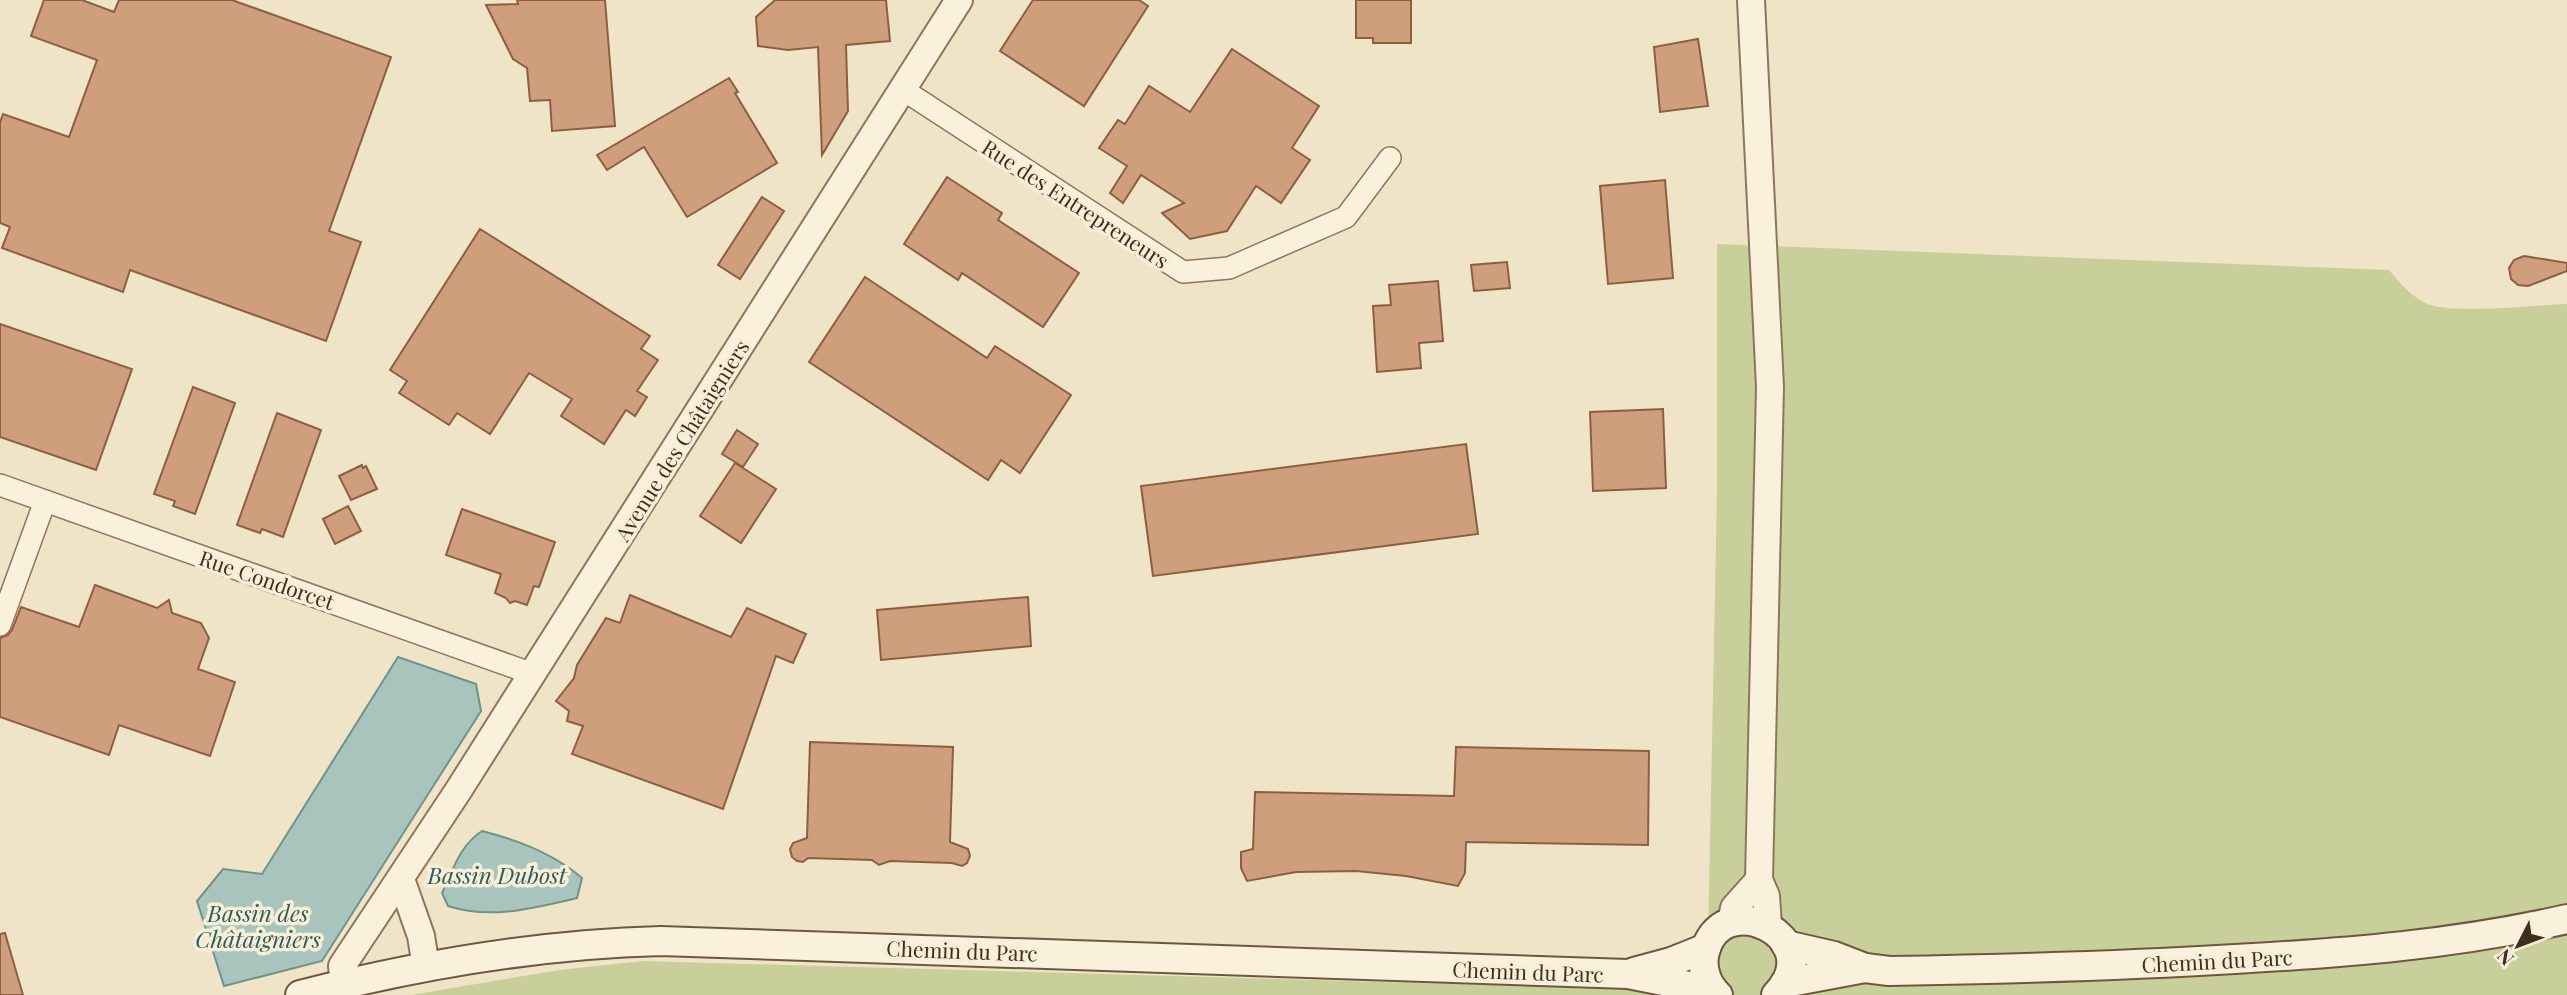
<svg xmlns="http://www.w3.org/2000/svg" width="2567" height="995" font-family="'Playfair Display',serif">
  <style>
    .green { fill: #c9cf9b }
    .water { fill: #a9c4bc; stroke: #6f938a; stroke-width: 2 }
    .building { fill: #cf9f7d; stroke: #8d5f41; stroke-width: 2 }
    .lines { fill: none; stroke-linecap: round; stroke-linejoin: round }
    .minor-casing { stroke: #8d765c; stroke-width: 24 }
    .tertiary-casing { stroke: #8d765c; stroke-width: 30 }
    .secondary-casing { stroke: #6f573f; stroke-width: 32 }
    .minor { stroke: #faf1dc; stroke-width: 21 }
    .tertiary { stroke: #faf1dc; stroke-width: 26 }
    .secondary { stroke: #faf1dc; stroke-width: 28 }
    .labels { text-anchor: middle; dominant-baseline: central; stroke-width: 7; stroke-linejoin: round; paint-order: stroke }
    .street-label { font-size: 21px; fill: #3d2e20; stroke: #f7eed8 }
    .water-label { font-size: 23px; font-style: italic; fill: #2f5d5a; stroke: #f7eed8 }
  </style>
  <rect width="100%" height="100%" fill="#f0e4c8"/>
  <path class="green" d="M 1717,244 L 2389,270 C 2400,283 2410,295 2425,303 C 2447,315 2538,305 2567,304 L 2567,995 L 411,995 L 559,970 L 643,961 L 1707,991 L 1717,493 Z"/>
  <g class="water">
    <polygon points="398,657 476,684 481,711 322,961 224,986 197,901 223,869 262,874"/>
    <path d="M 482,831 C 518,840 554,854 582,878 L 577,898 C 534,908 491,920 448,906 L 442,893 C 453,870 460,845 482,831 Z"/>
  </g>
  <g class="building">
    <polygon points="44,0 82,0 114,12 119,0 232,0 391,57 329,231 361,242 326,341 130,270 123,292 2,248 10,227 0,223 0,123 3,114 69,137 97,60 31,36"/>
    <polygon points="517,0 605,0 615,126 552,131 550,100 530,101 527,68 513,59 486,5 518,4"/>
    <polygon points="775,0 886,0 890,41 846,45 848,111 822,155 818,47 788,50 758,46 756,17"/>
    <polygon points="1033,0 1139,0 1148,6 1084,106 1000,51"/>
    <polygon points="1356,0 1411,0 1411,43 1373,43 1373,38 1356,38"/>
    <polygon points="1698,39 1708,106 1660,112 1654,47"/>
    <polygon points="1232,49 1319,106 1292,148 1310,160 1281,203 1256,186 1227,231 1190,239 1162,213 1184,203 1141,175 1123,203 1110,193 1127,166 1099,148 1118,120 1125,124 1149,86 1190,112"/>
    <polygon points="729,78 738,92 735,93 777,163 687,217 644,147 607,170 597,155"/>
    <polygon points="947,177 1002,213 998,220 1079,273 1043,327 962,273 958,280 904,244"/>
    <polygon points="1665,180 1673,278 1608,284 1600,186"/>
    <polygon points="762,197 784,211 740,279 718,265"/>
    <polygon points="480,229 650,336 641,349 658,360 637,391 647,397 635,416 626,410 604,444 561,416 572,399 529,373 490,434 457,413 449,425 399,393 407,381 390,370"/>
    <polygon points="2524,256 2567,263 2567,271 2528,286 2518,285 2511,279 2509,268 2514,260"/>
    <polygon points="1507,262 1510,288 1474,291 1471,265"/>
    <polygon points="865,277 987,358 995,346 1071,395 1020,473 1001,460 988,480 809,362"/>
    <polygon points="1438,281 1443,341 1419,343 1421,368 1377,372 1373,306 1391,305 1389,285"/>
    <polygon points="0,324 132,369 96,470 0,437"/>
    <polygon points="193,387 235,403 195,514 173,506 175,501 154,494"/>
    <polygon points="1663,409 1666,488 1593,491 1590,412"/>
    <polygon points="277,413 321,430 283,537 262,529 260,533 237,525"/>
    <polygon points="737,430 758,444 743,467 722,454"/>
    <polygon points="1466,444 1478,534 1153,576 1141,486"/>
    <polygon points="735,463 776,489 741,543 700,516"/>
    <polygon points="362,465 363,468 366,466 377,489 351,500 339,476"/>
    <polygon points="348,506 361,531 335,544 323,519"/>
    <polygon points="462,509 555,542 539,587 534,586 527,605 515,601 510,603 506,598 495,593 501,574 446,555"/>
    <polygon points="95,585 157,608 169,600 172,613 201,623 209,638 198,669 235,682 210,756 119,725 109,755 0,717 0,638 8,635 12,630 21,607 79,627"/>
    <polygon points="630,595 731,637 747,608 806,634 793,663 776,656 723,809 572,754 583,726 567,721 569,711 556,701 574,678 577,665 606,618 620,623"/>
    <polygon points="1028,597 1031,646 881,660 877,610"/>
    <polygon points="810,742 953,747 950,842 968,849 970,856 967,863 962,866 952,863 890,861 879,865 872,860 808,858 803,862 797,861 792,857 790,849 793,843 807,838"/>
    <polygon points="1456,747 1649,751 1648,845 1466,842 1465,873 1458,886 1406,876 1356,871 1296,872 1247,881 1241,868 1241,852 1253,849 1255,792 1454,796"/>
    <polygon points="5,933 23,995 0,995 0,934"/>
  </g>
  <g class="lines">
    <g class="minor-casing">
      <g id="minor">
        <polyline points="902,89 1183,272 1229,268 1346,217 1390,158"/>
        <polyline points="0,485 533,674"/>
        <polyline points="0,625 45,501"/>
      </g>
    </g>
    <g class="tertiary-casing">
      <g id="tertiary">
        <polyline points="1751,0 1770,387 1759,880 1766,896 1768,925"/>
        <polyline points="401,879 421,936 426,967"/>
        <polyline points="1731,923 1734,908 1759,880"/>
        <polyline points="344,984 342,966 458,791 959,0"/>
      </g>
    </g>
    <g class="secondary-casing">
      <g id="secondary">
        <path d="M 1786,945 L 1834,956 L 1865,968 L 1889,971 C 2005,969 2120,966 2235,959 C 2346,953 2458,944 2567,919"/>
        <polyline points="1634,972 1671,962 1706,948"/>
        <polyline points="1785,983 1865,968"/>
        <path d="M 300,995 C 418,965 540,944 661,941 L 1628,974 L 1714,991"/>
        <path d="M 1718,995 C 1707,985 1702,970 1704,956 C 1718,882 1832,938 1776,995"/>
      </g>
    </g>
    <use href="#minor" class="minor"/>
    <use href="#tertiary" class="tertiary"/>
    <use href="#secondary" class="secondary"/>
  </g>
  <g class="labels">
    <g class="street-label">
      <text transform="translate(1076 203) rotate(33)">Rue des Entrepreneurs</text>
      <text transform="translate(681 440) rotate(-58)">Avenue des Châtaigniers</text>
      <text transform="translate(267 579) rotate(19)">Rue Condorcet</text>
      <text transform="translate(962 950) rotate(2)">Chemin du Parc</text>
      <text transform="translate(2217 960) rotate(-3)">Chemin du Parc</text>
      <text transform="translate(1528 971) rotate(2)">Chemin du Parc</text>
    </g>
    <g class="water-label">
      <text x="497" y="874">Bassin Dubost</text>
      <text x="258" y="912">Bassin des<tspan x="258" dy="26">Châtaigniers</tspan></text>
    </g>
  </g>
  <g transform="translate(2518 946) rotate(228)" stroke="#f7eed8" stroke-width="5" paint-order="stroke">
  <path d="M0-5L12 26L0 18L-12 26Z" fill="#3d2e20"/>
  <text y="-10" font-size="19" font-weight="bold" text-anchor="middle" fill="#3d2e20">N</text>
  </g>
</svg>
